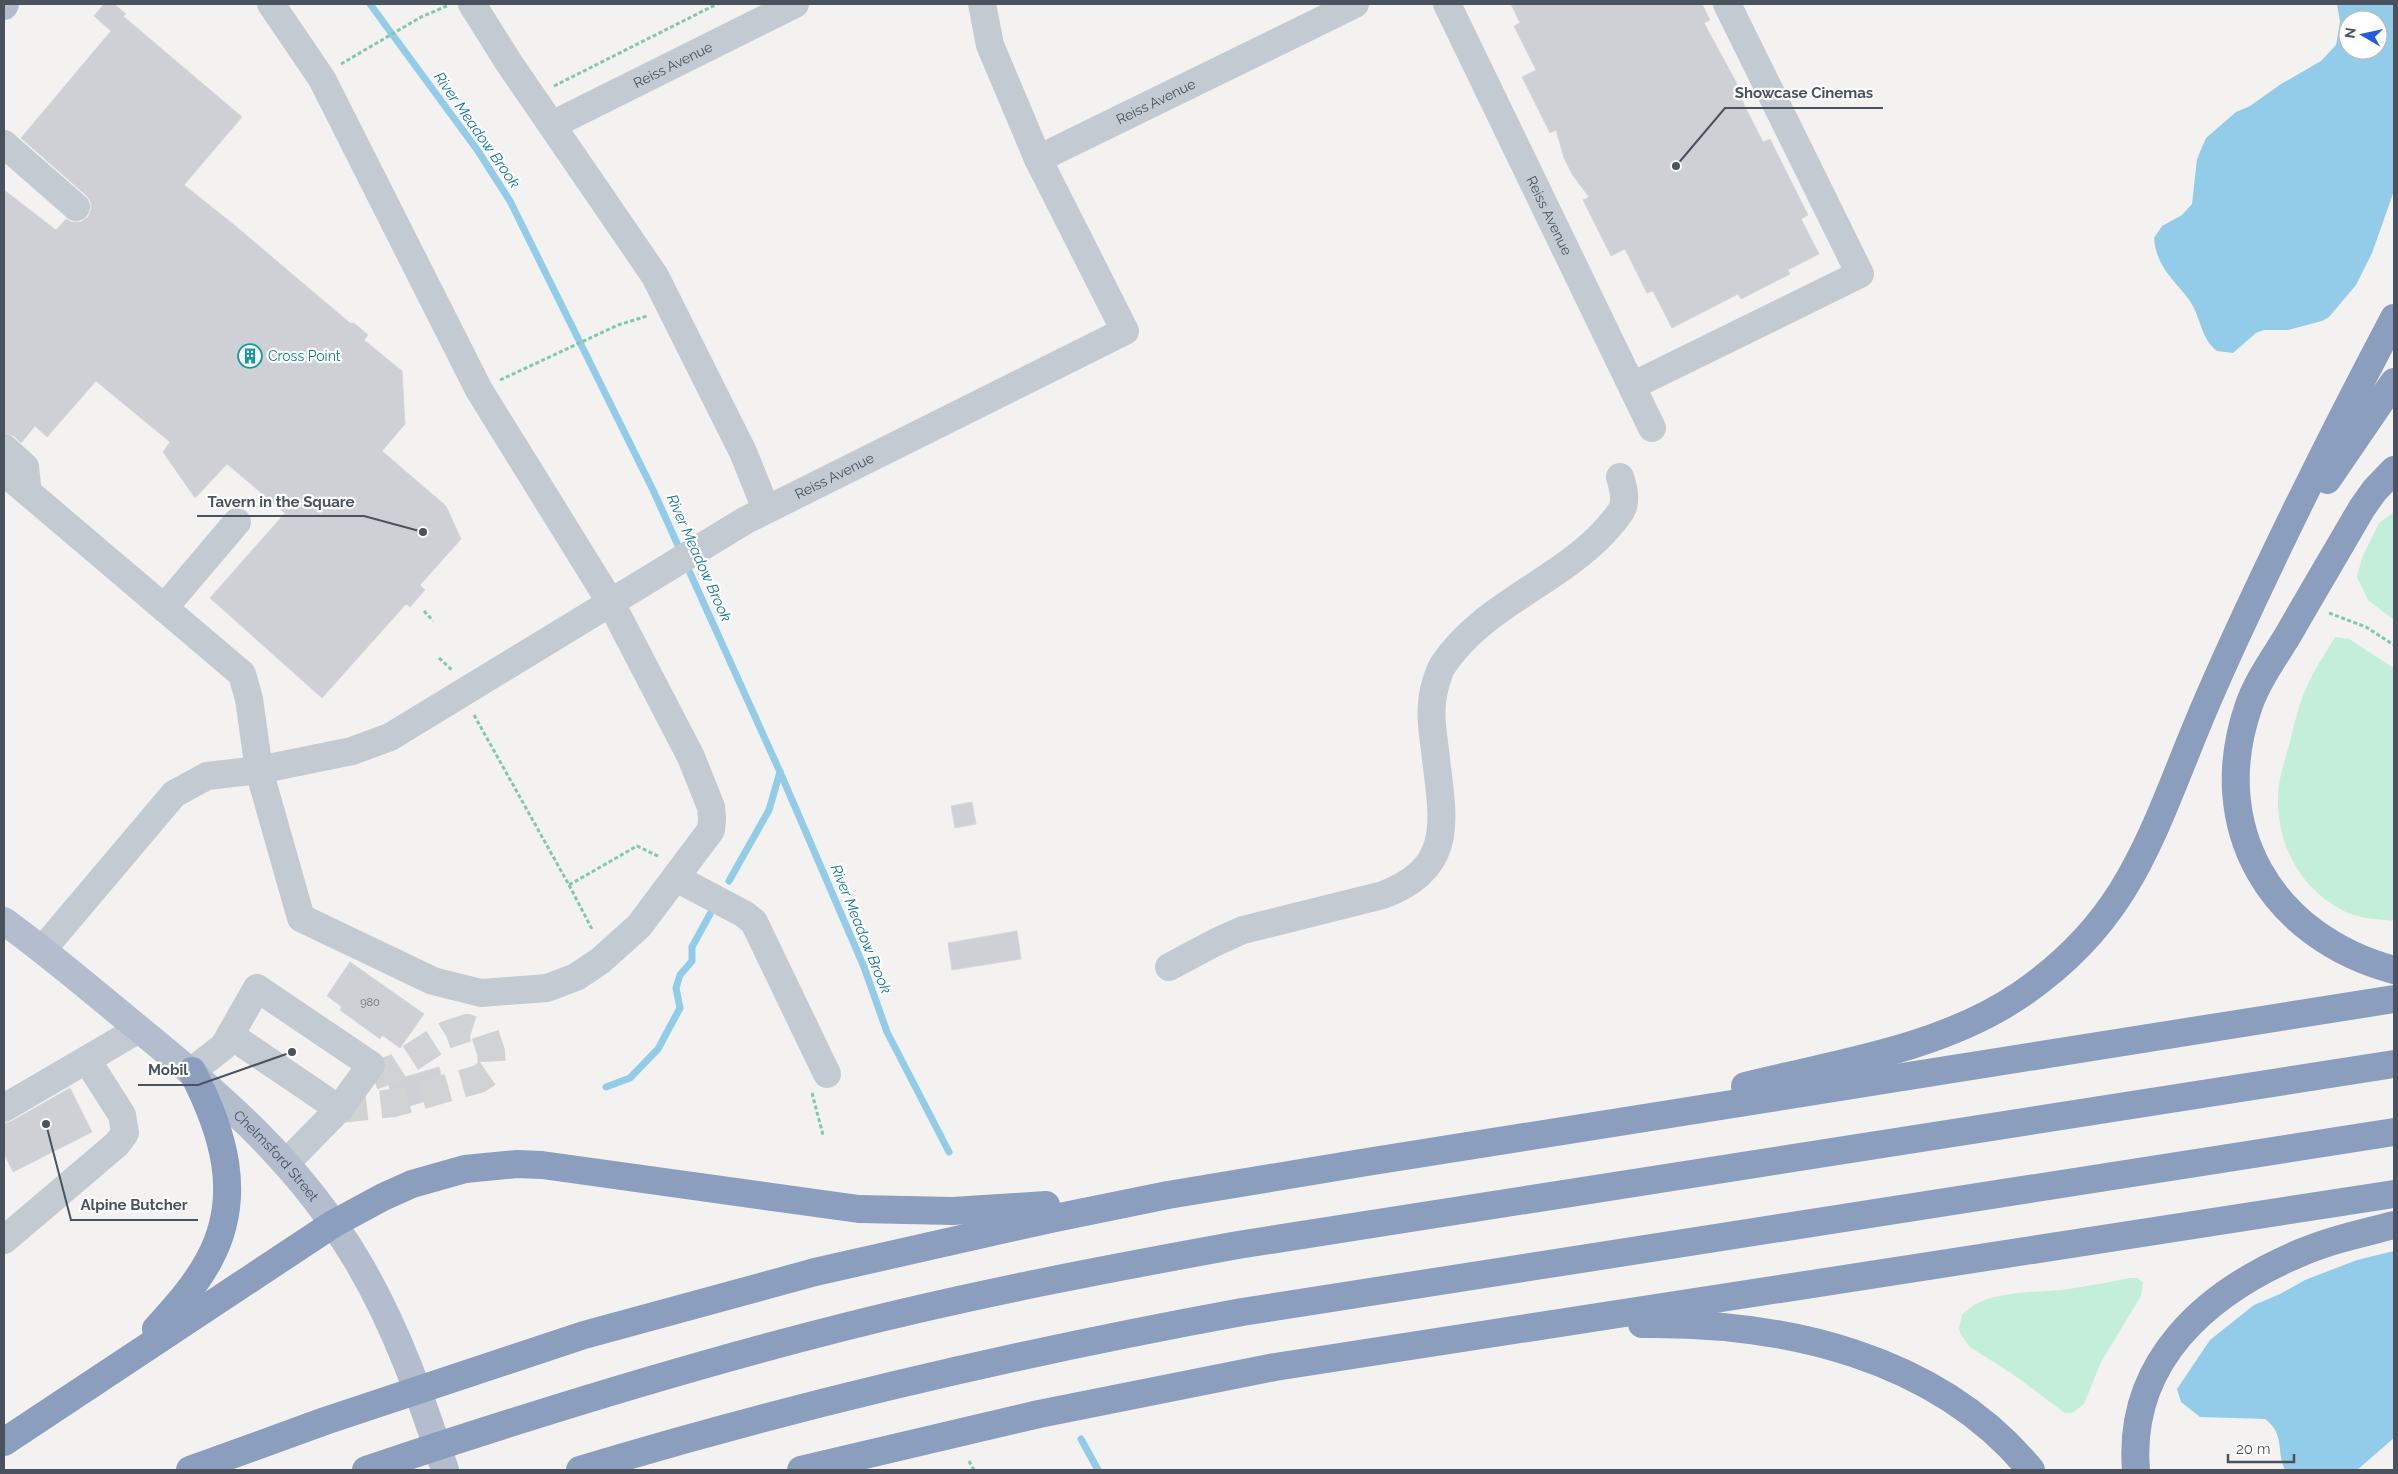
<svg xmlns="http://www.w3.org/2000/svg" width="2398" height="1474" font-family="Raleway,sans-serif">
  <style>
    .green { fill: #c3eed9 }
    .water { fill: #92cce9; fill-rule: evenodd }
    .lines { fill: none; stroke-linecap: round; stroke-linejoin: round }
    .stream { stroke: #92cce9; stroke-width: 7 }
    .building { fill: #ced0d5; stroke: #d6d7dc }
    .minor-tunnel { stroke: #d1d2d4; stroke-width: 28; stroke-dasharray: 28 14; stroke-linecap: butt }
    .path { stroke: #7ccbad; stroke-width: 3; stroke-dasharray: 4 2.5; stroke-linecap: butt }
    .minor { stroke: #c3cad2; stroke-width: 28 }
    .major { stroke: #b3bdce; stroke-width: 28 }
    .highway { stroke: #8c9ebd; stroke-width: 28 }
    .labels { text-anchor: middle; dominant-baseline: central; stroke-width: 4.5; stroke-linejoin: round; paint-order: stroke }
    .number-label { font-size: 11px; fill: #6b727c }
    .street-label { font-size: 14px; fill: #4a525e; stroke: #fff }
    .culture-label { font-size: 14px; fill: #0d838f; stroke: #fff; text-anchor: start }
    .water-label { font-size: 15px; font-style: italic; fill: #1377a7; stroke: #fff }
    .leader { fill: none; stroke: #4a525e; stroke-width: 2 }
    .callout-dot { fill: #4a525e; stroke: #fff; stroke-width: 2 }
    .callout-label { font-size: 15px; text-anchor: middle; font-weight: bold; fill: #4a525e; stroke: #fff; stroke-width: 4.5; stroke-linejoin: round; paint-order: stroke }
  </style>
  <rect width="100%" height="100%" fill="#f3f2f1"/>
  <g class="green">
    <polygon points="2394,512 2394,620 2368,600 2357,577 2362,558 2379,523"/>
    <path d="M 2335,637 L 2349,639 L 2394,668 L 2394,921 C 2379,919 2360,919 2346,912 C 2301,890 2277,846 2278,797 C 2278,779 2285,760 2290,742 C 2295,721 2300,699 2310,680 C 2317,665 2327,651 2335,637 Z"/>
    <path d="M 2130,1278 L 2137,1278 L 2143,1282 L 2141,1296 L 2101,1362 L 2084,1404 L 2072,1413 L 2065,1413 L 2014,1375 L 1970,1347 L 1961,1335 L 1959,1328 L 1962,1315 C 1987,1288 2035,1294 2069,1289 C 2089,1286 2109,1282 2130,1278 Z"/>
  </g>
  <g class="water">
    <path d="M 2337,4 L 2394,4 L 2394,191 L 2372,253 L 2356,285 L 2329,317 L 2322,321 L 2288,330 L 2264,330 L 2256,333 L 2233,353 L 2217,351 C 2201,339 2201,318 2190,301 C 2174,279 2157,269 2154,238 L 2162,226 L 2182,215 L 2192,204 L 2197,159 L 2206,138 L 2236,112 L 2250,106 L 2281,84 L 2321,61 L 2336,45 L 2340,22 ZM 2348,20 L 2378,20 L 2378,50 L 2348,50 Z"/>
    <path d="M 2394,1251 L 2394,1438 L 2357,1470 L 2285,1470 C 2276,1450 2285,1434 2265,1419 L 2200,1417 L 2181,1402 L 2177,1389 L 2210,1340 L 2254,1305 L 2280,1294 L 2305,1280 L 2357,1260 Z"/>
  </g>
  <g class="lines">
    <g class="stream">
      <polyline points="370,4 478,151 510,201 653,490 681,552"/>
      <polyline points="686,564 780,772 864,967 887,1032 949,1152"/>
      <polyline points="729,881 769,810 780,772"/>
      <polyline points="606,1087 630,1078 658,1049 680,1008 676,988 680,975 692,961 692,947 710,914"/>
      <polyline points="1081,1439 1098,1470"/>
    </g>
  </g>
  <g class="building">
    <polygon points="104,4 114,4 126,14 123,16 242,117 184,185 233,224 350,323 354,323 368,335 364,340 402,371 405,424 382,451 446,506 461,539 420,585 425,590 410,607 406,604 322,698 210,598 285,513 227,464 195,498 163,452 170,442 96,381 47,437 35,426 21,443 14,436 4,433 4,190 56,230 66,219 72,222 81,222 88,217 91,210 91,202 87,196 21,138 111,31 94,16"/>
    <polygon points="1511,4 1702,4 1710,20 1704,23 1736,82 1744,105 1763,142 1770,139 1808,215 1801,219 1819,254 1788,270 1790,274 1741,299 1738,294 1672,328 1653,291 1647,293 1625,249 1611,256 1583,200 1589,197 1572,174 1564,158 1556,130 1550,133 1522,77 1536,70 1514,26 1520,23"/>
    <polygon points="972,802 976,824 955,828 951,806"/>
    <polygon points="1017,931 1021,959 952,970 948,943"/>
    <polygon points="350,962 424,1014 400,1048 382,1035 380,1039 340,1010 342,1007 327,996"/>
    <polygon points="439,1067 446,1095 396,1110 388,1082"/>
    <polygon points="70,1088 92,1132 13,1172 4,1153 4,1124 12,1121"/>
  </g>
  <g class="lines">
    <polyline class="minor-tunnel" points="339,1109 394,1103 479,1079 492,1070 491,1052 485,1034 467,1028 446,1035 395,1068 359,1081"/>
    <g class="path">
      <polyline points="341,64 421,17 449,5"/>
      <polyline points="554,86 717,4"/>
      <polyline points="500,380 618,325 647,316"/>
      <polyline points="424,611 433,621"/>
      <polyline points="2329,613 2366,627 2394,645"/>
      <polyline points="439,658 453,671"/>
      <polyline points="474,715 569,885 637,846 660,857"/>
      <polyline points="569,885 593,931"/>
      <polyline points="812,1093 823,1135"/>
      <polyline points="969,1461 974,1470"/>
    </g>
    <g class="minor">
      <polyline points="472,4 509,63 655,276 743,452 766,509"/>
      <path id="s1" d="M 1447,4 L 1652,428"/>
      <path id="s2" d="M 552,125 L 795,4"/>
      <polyline points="4,144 76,207"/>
      <path id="s3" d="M 1038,159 L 1355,4"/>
      <polyline points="1632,386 1860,274 1727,4"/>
      <polyline points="4,448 25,467 27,485"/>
      <polyline points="4,472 242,674 249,699 259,770 301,918 433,981 481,993 547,988 576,977 600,961 639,926 711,830 712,819 711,807 691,757 611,603 479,390 322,79 271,4"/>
      <polyline points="164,608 237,522"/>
      <polyline points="676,878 744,914 754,922 827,1074"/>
      <path id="s4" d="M 43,949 L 174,794 L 207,776 L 259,770 L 352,751 L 390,737 L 746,520 L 1125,331 L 1038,159 L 990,45 L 982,4"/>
      <path d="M 1169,967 L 1216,942 L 1243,930 L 1383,895 C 1458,867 1442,816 1435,750 C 1432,728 1429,708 1435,686 C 1437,679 1439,671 1443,665 C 1483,605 1557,583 1605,531 C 1611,524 1620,515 1623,507 C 1626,497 1623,487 1620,477"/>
      <polyline points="230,1035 339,1109"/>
      <polyline points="192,1071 224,1046 257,988 371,1065 339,1109 286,1163"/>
      <polyline points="4,1108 139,1029"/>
      <polyline points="4,1240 117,1144 125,1133 122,1115 87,1060"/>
    </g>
    <g class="major">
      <polyline points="4,6 5,4"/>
      <path id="s5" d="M 4,921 C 51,955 94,992 139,1029 C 225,1099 301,1165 358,1262 C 397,1328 421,1398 445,1470"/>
    </g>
    <g class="highway">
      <path d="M 2394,470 L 2374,491 L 2362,508 C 2337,551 2312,593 2288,635 C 2274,658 2258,680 2249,705 C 2206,827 2271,937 2394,970"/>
      <polyline points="2327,480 2394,382"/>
      <path d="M 1745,1086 C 1838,1063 1940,1049 2020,995 C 2120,927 2146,852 2189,745 C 2203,710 2218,676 2234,641 C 2284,532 2338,424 2394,318"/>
      <path d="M 1642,1324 C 1784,1322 1937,1356 2031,1470"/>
      <path d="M 156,1329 C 175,1308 195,1286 209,1260 C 244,1196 223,1131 192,1071"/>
      <polyline points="4,1442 333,1224 383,1197 412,1184 465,1169 517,1164 542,1165 859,1209 953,1211 1046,1205"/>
      <polyline points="190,1470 325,1421 584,1335 815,1272 1050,1219 1168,1195 1367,1162 2394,999"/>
      <path d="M 366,1470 C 524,1417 682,1368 844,1327 C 974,1294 1106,1269 1238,1245 L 2394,1064"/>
      <path d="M 580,1470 C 798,1404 1019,1353 1242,1312 L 2394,1132"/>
      <polyline points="801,1470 1039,1414 1275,1367 2394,1194"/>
      <path d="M 2136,1470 C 2127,1361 2207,1292 2300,1253 C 2330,1240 2363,1233 2394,1225"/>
    </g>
  </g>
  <defs>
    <g id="building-ring" transform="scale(1.25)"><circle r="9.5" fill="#fff" stroke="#0f9aa8" stroke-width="1.5"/><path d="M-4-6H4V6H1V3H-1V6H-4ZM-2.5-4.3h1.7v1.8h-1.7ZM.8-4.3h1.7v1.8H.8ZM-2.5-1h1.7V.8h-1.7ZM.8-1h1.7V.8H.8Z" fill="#0f9aa8"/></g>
  </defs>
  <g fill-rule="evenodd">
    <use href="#building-ring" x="250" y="356"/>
  </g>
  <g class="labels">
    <g class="number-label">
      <text x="370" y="1002">980</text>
    </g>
    <g class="street-label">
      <text stroke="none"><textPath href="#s2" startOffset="135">Reiss Avenue</textPath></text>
      <text stroke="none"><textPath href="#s3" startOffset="131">Reiss Avenue</textPath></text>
      <text stroke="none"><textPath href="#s1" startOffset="235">Reiss Avenue</textPath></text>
      <text stroke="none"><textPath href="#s4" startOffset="944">Reiss Avenue</textPath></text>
      <text stroke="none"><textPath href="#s5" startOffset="360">Chelmsford Street</textPath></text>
    </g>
    <g class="culture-label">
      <text x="268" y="356">Cross Point</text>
    </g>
    <g class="water-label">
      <text transform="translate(477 130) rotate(55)">River Meadow Brook</text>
      <text transform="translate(699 558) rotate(66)">River Meadow Brook</text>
      <text transform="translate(861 929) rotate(68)">River Meadow Brook</text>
    </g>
  </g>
  <path class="leader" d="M1676 166L1725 108H1883M423 532L364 516H197M292 1052L198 1085H138M46 1124L71 1220H198"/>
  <g class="callout-dot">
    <circle cx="1676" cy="166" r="5"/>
    <circle cx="423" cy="532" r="5"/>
    <circle cx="292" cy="1052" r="5"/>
    <circle cx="46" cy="1124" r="5"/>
  </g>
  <g class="callout-label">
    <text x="1804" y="98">Showcase Cinemas</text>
    <text x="281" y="507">Tavern in the Square</text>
    <text x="168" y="1075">Mobil</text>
    <text x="134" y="1210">Alpine Butcher</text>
  </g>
  <rect width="2398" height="1474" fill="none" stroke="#4a525e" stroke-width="10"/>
  <g transform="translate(2363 35) rotate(279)"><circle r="24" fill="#ffffff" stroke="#b7babf"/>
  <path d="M0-4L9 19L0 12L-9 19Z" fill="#225ddd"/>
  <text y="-8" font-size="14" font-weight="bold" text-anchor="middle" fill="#4a525e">N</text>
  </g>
  <path d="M2228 1454v8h66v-8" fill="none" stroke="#4a525e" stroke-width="2.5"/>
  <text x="2236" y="1454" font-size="15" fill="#4a525e" stroke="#ffffff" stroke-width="4" paint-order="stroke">20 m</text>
</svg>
